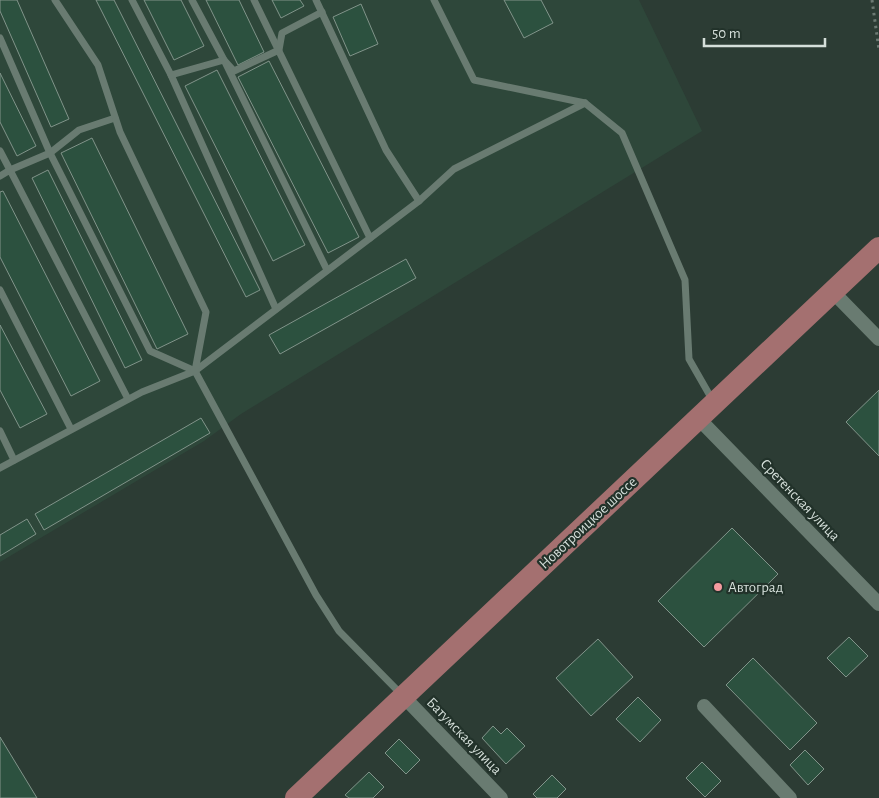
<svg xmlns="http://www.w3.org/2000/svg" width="879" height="798" font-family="'Alegreya Sans',sans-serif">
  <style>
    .built { fill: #2e473a }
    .building { fill: #2c513f; stroke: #81948a }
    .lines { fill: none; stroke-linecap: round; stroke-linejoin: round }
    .path { stroke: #6c7a73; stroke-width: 3; stroke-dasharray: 2.5 4; stroke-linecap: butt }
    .lane { stroke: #697b71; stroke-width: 7 }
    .street { stroke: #697b71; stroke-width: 14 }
    .primary { stroke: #a47070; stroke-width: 22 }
    .poi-dot { fill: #f59b9f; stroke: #22322a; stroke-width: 2 }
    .labels { text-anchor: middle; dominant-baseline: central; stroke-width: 4.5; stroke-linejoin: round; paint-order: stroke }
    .street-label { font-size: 15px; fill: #d5dfda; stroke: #22322a }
    .poi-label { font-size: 15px; fill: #d5dfda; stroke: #22322a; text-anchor: start }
  </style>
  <rect width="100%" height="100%" fill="#2c3c34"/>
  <polygon class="built" points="0,0 639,0 702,131 241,414 204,441 0,562"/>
  <g class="building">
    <polygon points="0,0 17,0 69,119 51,127 0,11"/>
    <polygon points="96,0 114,0 260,290 246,297"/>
    <polygon points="144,0 181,0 204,46 174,60"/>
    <polygon points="206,0 239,0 264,52 238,65"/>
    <polygon points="272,0 300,0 304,6 281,18"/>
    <polygon points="504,0 541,0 553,23 524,38"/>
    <polygon points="361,4 378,44 350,56 333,17"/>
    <polygon points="269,61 359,237 328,253 238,77"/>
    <polygon points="217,70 305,245 273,261 185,86"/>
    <polygon points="0,73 36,146 17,156 0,122"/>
    <polygon points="92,138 188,334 157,349 61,153"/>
    <polygon points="48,170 142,360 125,368 32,178"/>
    <polygon points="3,191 100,381 71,396 0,257 0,192"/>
    <polygon points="406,259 416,278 280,354 269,335"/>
    <polygon points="0,325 47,414 20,428 0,390"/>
    <polygon points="879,390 879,456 846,422"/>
    <polygon points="201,418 210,433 44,530 35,514"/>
    <polygon points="27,519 36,534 0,556 0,535"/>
    <polygon points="732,528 778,574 704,647 658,601"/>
    <polygon points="849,637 868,656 846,677 827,658"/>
    <polygon points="598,639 633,677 591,716 556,678"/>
    <polygon points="753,658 817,723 790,750 726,685"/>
    <polygon points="638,697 661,720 640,742 616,719"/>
    <polygon points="493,726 501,734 507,728 525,746 506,764 482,738"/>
    <polygon points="0,737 37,798 0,798"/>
    <polygon points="399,739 420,760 406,774 385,753"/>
    <polygon points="805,750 824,769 808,785 790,765"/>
    <polygon points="702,762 721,781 705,797 686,778"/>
    <polygon points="369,772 384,787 373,798 349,798 345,795"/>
    <polygon points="552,775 566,789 557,798 537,798 533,794"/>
  </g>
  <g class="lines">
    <polyline class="path" points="872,0 879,50"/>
    <g class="lane">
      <polyline points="132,0 171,75 276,309"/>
      <polyline points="192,0 224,60 327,270"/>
      <polyline points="254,0 370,238"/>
      <polyline points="316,0 386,150 419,201"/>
      <polyline points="434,0 474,80 585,103 622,133 685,280 689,359 713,401"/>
      <polyline points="0,38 50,153 150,351 195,371 316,595 339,631 402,695"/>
      <polyline points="171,75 224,60 234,71 279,50 282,33 322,12"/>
      <polyline points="0,151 10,170 50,153 79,130 115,118"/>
      <polyline points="0,176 10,170 128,399"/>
      <polyline points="0,290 71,429"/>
      <polyline points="195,371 419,201 454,169 585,103"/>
      <polyline points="0,431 14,460"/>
      <polyline points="0,468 142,392 195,371 206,312 120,132 98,65 55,0"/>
    </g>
    <g class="street">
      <polyline points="833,292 879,339"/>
      <polyline points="699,419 879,604"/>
      <polyline points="404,697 501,798"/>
      <polyline points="704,706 790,798"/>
    </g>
    <polyline class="primary" points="296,798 879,248"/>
  </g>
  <circle class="poi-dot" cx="718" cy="587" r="5"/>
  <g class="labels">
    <g class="street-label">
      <text transform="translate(800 500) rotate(46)">Сретенская улица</text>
      <text transform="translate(588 523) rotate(-43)">Новотроицкое шоссе</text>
      <text transform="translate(464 736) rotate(46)">Батумская улица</text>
    </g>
    <g class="poi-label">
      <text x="728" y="587">Автоград</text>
    </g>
  </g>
  <path d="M704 38v8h121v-8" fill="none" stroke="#d5dfda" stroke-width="2.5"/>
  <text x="712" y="38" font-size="15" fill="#d5dfda" stroke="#22322a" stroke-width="4" paint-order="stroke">50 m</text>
</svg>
